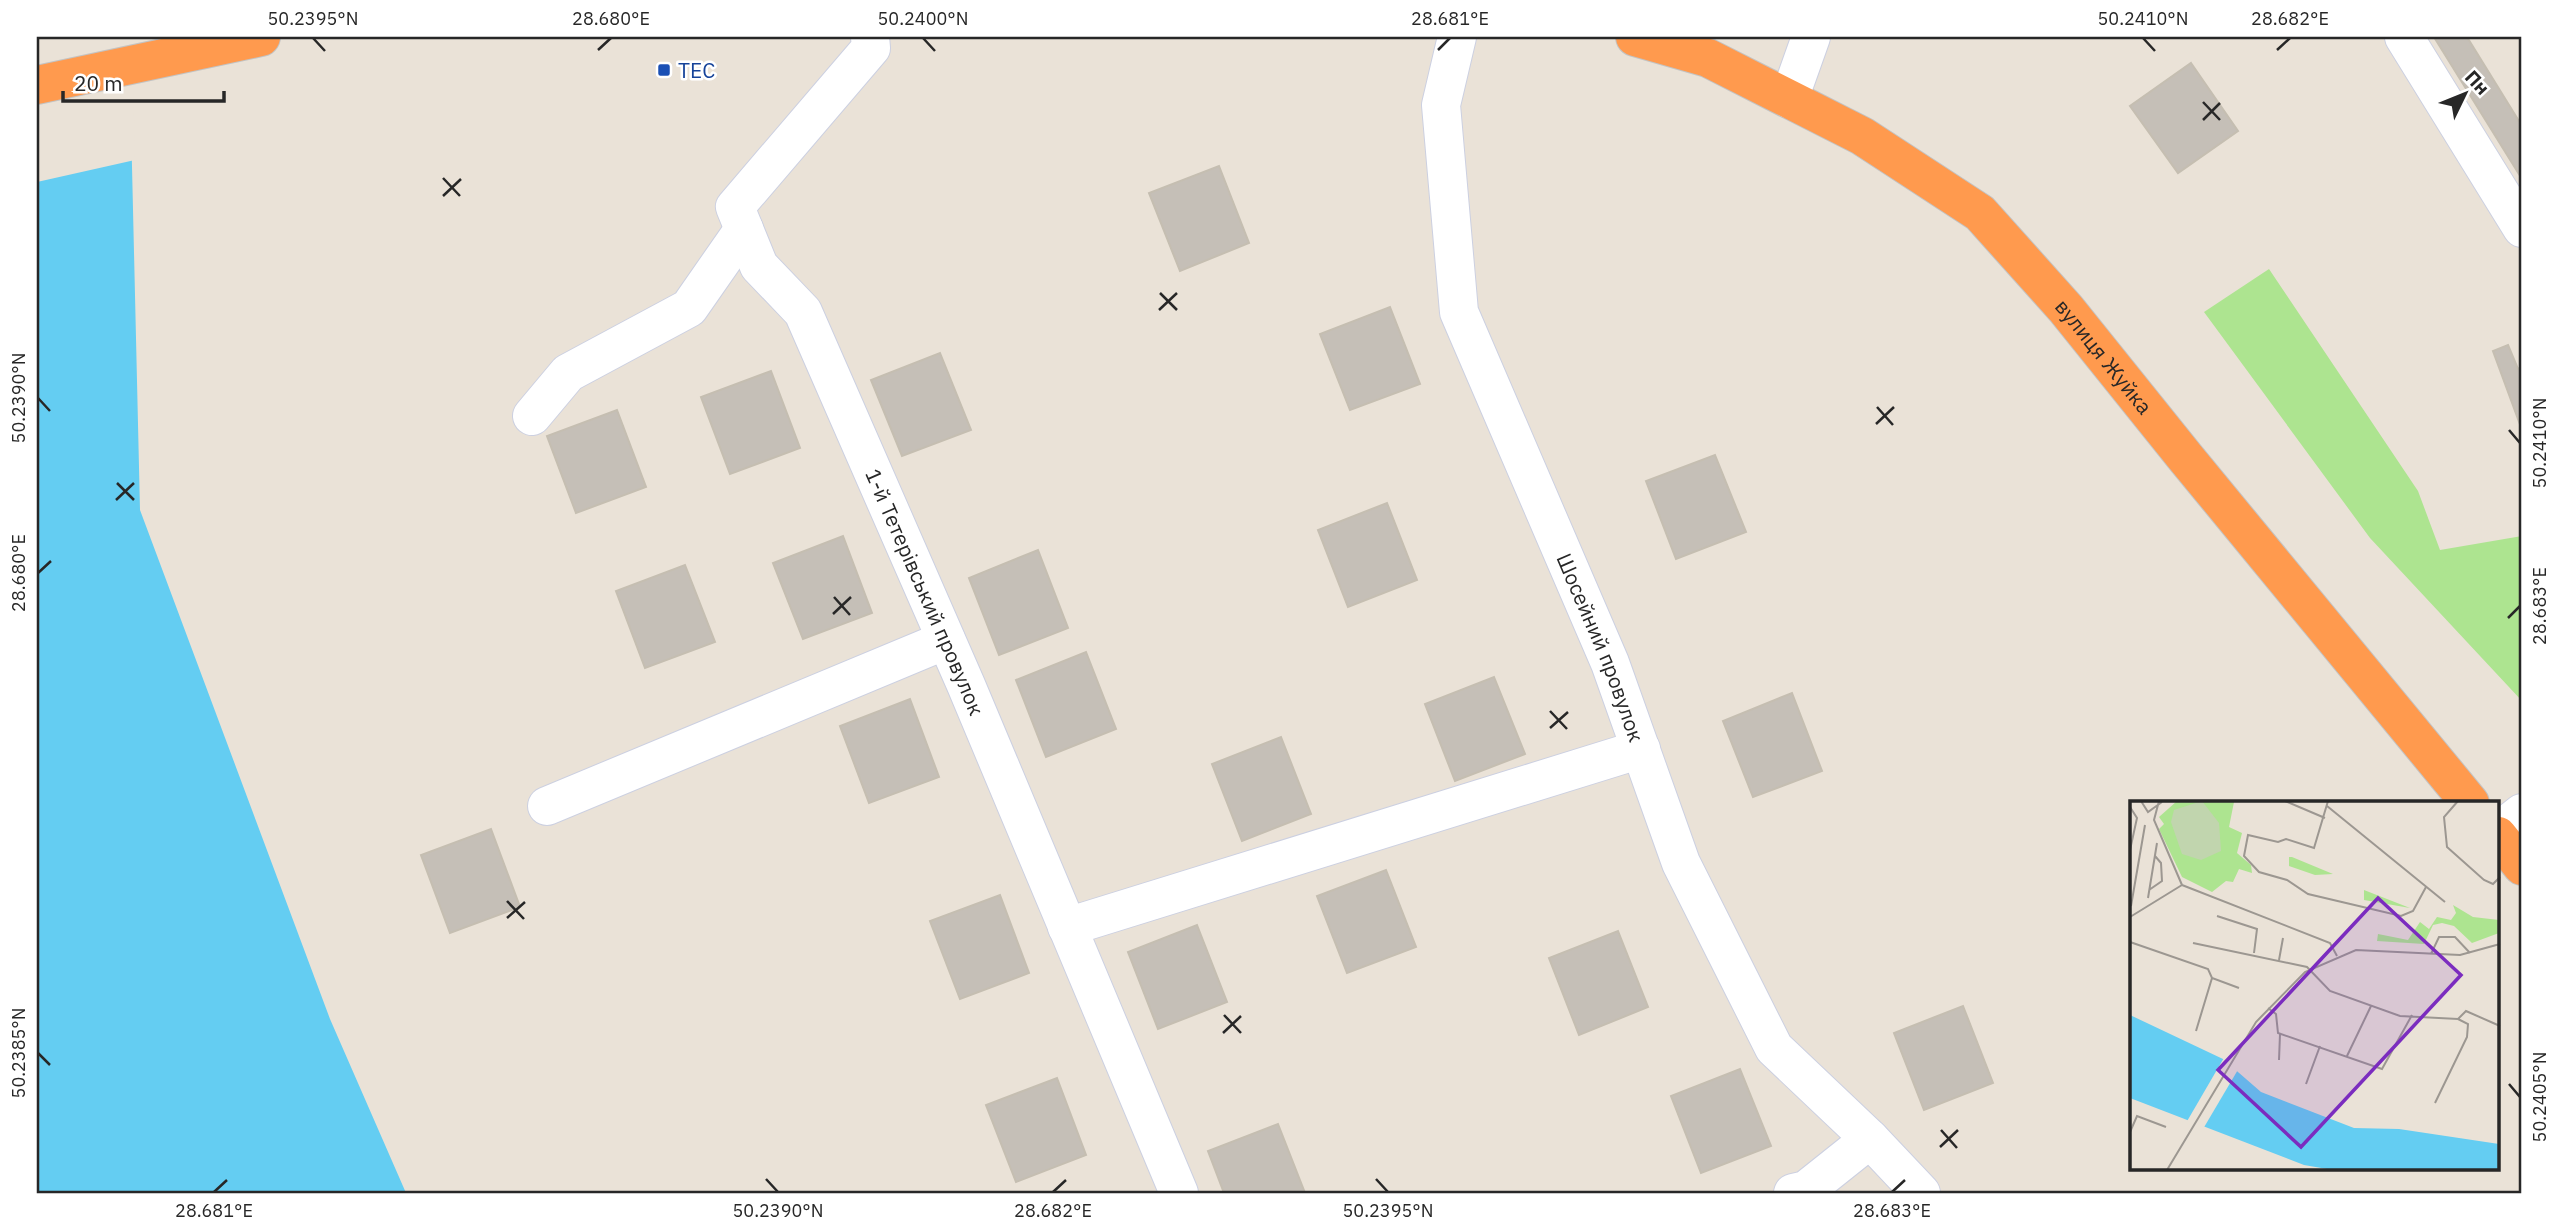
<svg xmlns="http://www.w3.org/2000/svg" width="2559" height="1230" font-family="'IBM Plex Sans',sans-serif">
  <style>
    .green { fill: #ade490 }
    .water { fill: #64cdf2 }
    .pier { fill: #eae2d7 }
    .building { fill: #c5bfb7; stroke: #c5beb1; stroke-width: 2 }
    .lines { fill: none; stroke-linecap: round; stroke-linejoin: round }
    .minor-casing { stroke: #ccd0e1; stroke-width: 40 }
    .highway-casing { stroke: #c3c3c3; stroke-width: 40 }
    .minor { stroke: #fff; stroke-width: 38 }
    .highway { stroke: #ff9a4e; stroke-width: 38 }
    .ticks { fill: none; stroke: #272727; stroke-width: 2.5 }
    .transit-dot { fill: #1a4fb4; stroke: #fff; stroke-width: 2.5 }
    .labels { text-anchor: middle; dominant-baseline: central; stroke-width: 5; stroke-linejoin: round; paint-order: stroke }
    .transit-label { font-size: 21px; fill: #164399; stroke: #fff; text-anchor: start }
    .street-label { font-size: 21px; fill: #272727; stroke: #fff }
    .inset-road { fill: none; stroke: #9c9791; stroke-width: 2 }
    .view { fill: #7b2cbf; fill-opacity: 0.15; stroke: #7b2cbf; stroke-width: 3.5 }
    .inset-edge { fill: none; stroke: #272727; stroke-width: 3.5 }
    .neatline { fill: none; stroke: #272727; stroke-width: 2.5 }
    .ticks-label { font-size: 18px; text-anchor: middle; fill: #272727 }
  </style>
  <rect width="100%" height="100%" fill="#eae2d7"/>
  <polygon class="green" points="2269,269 2418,491 2440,550 2522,536 2522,701 2370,538 2204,312"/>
  <polygon class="water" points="37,37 129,37 140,510 330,1019 406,1193 37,1193"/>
  <polygon class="pier" points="37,37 132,37 135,160 37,182"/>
  <g class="building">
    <polygon points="2434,37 2467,37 2522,126 2522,179"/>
    <polygon points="2191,63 2238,131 2178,173 2130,106"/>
    <polygon points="1219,166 1249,243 1180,271 1149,193"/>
    <polygon points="1390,307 1420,384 1350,410 1320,334"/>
    <polygon points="2508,345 2518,369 2522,367 2522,430 2493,351"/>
    <polygon points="940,353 971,430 902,456 871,380"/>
    <polygon points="771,371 800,448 730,474 701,397"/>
    <polygon points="617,410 646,487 576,513 547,436"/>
    <polygon points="1715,455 1746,532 1676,559 1646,481"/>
    <polygon points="1387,503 1417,580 1348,607 1318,530"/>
    <polygon points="843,536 872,613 803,639 773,563"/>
    <polygon points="1038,550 1068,628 999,655 969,578"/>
    <polygon points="685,565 715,642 645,668 616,591"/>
    <polygon points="1086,652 1116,729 1046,757 1016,680"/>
    <polygon points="1494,677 1525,754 1455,781 1425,704"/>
    <polygon points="1792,693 1822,771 1753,797 1723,721"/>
    <polygon points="910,699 939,777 869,803 840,726"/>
    <polygon points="1281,737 1311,814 1242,841 1212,764"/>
    <polygon points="491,829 520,907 450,933 421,855"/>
    <polygon points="1386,870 1416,947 1347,973 1317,896"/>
    <polygon points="1000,895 1029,973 960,999 930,921"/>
    <polygon points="1197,925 1227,1002 1158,1029 1128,952"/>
    <polygon points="1618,931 1648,1007 1579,1035 1549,958"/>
    <polygon points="1963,1006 1993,1083 1924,1110 1894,1033"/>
    <polygon points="1740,1069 1771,1146 1701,1173 1671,1096"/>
    <polygon points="1057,1078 1086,1155 1016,1182 986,1105"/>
    <polygon points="1278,1124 1305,1193 1224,1193 1208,1151"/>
  </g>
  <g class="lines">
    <g class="minor-casing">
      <g id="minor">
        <path id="s1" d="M 870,37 L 871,48 L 735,207 L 759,266 L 803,312 L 966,685 L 1179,1193"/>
        <path id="s2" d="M 1457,37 L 1441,105 L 1459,312 L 1610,663 L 1681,863 L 1774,1048 L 1870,1139 L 1921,1193"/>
        <polyline points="2404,37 2522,228"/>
        <polyline points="1789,99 1811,37"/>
        <polyline points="532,416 568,373 689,308 744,229"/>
        <polyline points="547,806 946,640"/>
        <polyline points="2498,832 2522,813"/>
        <polyline points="1067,927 1641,749"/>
        <polyline points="1793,1193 1806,1190 1870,1139"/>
      </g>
    </g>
    <g class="highway-casing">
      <g id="highway">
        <path id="s3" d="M 1635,37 L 1708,58 L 1862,136 L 1980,213 L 2066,309 L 2185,457 L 2470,803"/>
        <polyline points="37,85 261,37"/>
        <polyline points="2498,836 2522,866"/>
      </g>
    </g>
    <use href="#minor" class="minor"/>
    <use href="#highway" class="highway"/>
  </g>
  <path class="ticks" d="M 313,38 L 325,51M 923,38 L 935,51M 2143,38 L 2155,51M 598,50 L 611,38M 1438,50 L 1450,38M 2277,50 L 2290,38M 2203,102 L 2220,120M 2203,120 L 2220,103M 443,178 L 460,196M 443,196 L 461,179M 1160,293 L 1177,310M 1159,310 L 1177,293M 38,398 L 50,411M 1877,407 L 1893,425M 1876,424 L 1894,407M 2509,430 L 2520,443M 117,483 L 134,500M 116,500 L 134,483M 38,573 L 51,561M 834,597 L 850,615M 833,614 L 851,597M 2508,618 L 2520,606M 1550,711 L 1567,729M 1550,728 L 1568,712M 507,901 L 524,919M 507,918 L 525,902M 1224,1015 L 1241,1033M 1223,1033 L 1241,1016M 38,1053 L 50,1065M 2509,1084 L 2520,1097M 1941,1130 L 1957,1148M 1940,1147 L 1958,1130M 766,1179 L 778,1192M 1376,1179 L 1388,1192M 214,1192 L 227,1180M 1053,1192 L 1066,1180M 1892,1192 L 1905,1180"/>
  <rect class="transit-dot" x="657" y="63" width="14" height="14" rx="3.5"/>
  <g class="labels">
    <g class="transit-label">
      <text x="678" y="70">ТЕС</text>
    </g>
    <g class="street-label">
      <text stroke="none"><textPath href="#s3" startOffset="579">вулиця Жуйка</textPath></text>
      <text stroke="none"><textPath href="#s1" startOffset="653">1-й Тетерівський провулок</textPath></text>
      <text stroke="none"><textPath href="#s2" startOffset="642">Шосейний провулок</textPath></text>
    </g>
  </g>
  <g transform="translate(2130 801)">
    <rect width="369" height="369" fill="#eae2d7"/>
    <path d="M 47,0 L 104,1 L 99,26 L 112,32 L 107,52 L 121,64 L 122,72 L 109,68 L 103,81 L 96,80 L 82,91 L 52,76 L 29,28 L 34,23 L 29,16 ZM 159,56 L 162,56 L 203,73 L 185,74 L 159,65 ZM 234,89 L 280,107 L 234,99 ZM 323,104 L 343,116 L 369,119 L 369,132 L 342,142 L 324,125 L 312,122 L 303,124 L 294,143 L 247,140 L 248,133 L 278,139 L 290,121 L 299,128 L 307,116 L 321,119 L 326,112 Z" fill="#ade490"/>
    <path d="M 72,0 L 89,22 L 91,50 L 71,59 L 52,53 L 41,21 L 44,9 Z" fill="#c1d5ae"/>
    <path d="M 0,214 L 93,258 L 131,291 L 224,327 L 269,328 L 369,343 L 369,369 L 203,369 L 174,364 L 0,297 Z" fill="#64cdf2"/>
    <path d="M 95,255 L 109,267 L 73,328 L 56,322 Z" fill="#eae2d7"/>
    <path class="inset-road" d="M 11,0 L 18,11 L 32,1M 29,0 L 24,19 L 52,84M 155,0 L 195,17M 198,0 L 184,47 L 156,38 L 148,41 L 118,34 L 114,55 L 129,71 L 157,79 L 178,93 L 271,115 L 283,110 L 296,86M 328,0 L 314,16 L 317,46 L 354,79 L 363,83 L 370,76M 197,5 L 315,101M 0,6 L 7,17 L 0,49M 52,84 L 200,142 L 207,155M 19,89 L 32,80 L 31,62 L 25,55M 18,97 L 27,42M 1,105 L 15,24M 87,115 L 127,128 L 124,152M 0,116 L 52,84M 0,141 L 78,168 L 82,177 L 109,187M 63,142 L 177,166 L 200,190 L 270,215 L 328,218 L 336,210 L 370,225M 301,153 L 309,136 L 325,136 L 340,152M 149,159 L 153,137M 138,207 L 146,213 L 148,232 L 252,268 L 282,214M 66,230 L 82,177M 217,255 L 241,205M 149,259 L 150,233M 176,283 L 190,245M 305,302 L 337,236 L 338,223 L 328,218M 0,331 L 7,315 L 36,326M 37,369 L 126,221 L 175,171 L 226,149 L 330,154 L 370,143"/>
    <path class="view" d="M 248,97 L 331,174 L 171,346 L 88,269 Z"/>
    <rect width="369" height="369" class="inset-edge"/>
  </g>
  <rect width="2559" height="1230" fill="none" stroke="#ffffff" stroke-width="77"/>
  <g transform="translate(2465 94) rotate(47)" stroke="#ffffff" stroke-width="5" paint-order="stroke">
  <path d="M0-5L12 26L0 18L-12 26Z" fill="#272727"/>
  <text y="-10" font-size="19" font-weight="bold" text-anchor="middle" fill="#272727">Пн</text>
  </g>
  <path d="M63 91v10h161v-10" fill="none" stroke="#272727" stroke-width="3.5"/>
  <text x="74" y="91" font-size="21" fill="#272727" stroke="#ffffff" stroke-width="5" paint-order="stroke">20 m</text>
  <rect x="38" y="38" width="2482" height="1154" class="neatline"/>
  <g class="ticks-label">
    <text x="313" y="25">50.2395°N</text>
    <text x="611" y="25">28.680°E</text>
    <text x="923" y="25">50.2400°N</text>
    <text x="1450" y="25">28.681°E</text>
    <text x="2143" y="25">50.2410°N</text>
    <text x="2290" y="25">28.682°E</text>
    <text transform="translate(19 398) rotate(-90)" y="6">50.2390°N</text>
    <text transform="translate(2540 443) rotate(-90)" y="6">50.2410°N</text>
    <text transform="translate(19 573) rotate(-90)" y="6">28.680°E</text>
    <text transform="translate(2540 606) rotate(-90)" y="6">28.683°E</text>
    <text transform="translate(19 1053) rotate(-90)" y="6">50.2385°N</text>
    <text transform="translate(2540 1097) rotate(-90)" y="6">50.2405°N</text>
    <text x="214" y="1217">28.681°E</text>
    <text x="778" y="1217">50.2390°N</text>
    <text x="1053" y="1217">28.682°E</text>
    <text x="1388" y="1217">50.2395°N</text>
    <text x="1892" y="1217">28.683°E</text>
  </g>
</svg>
